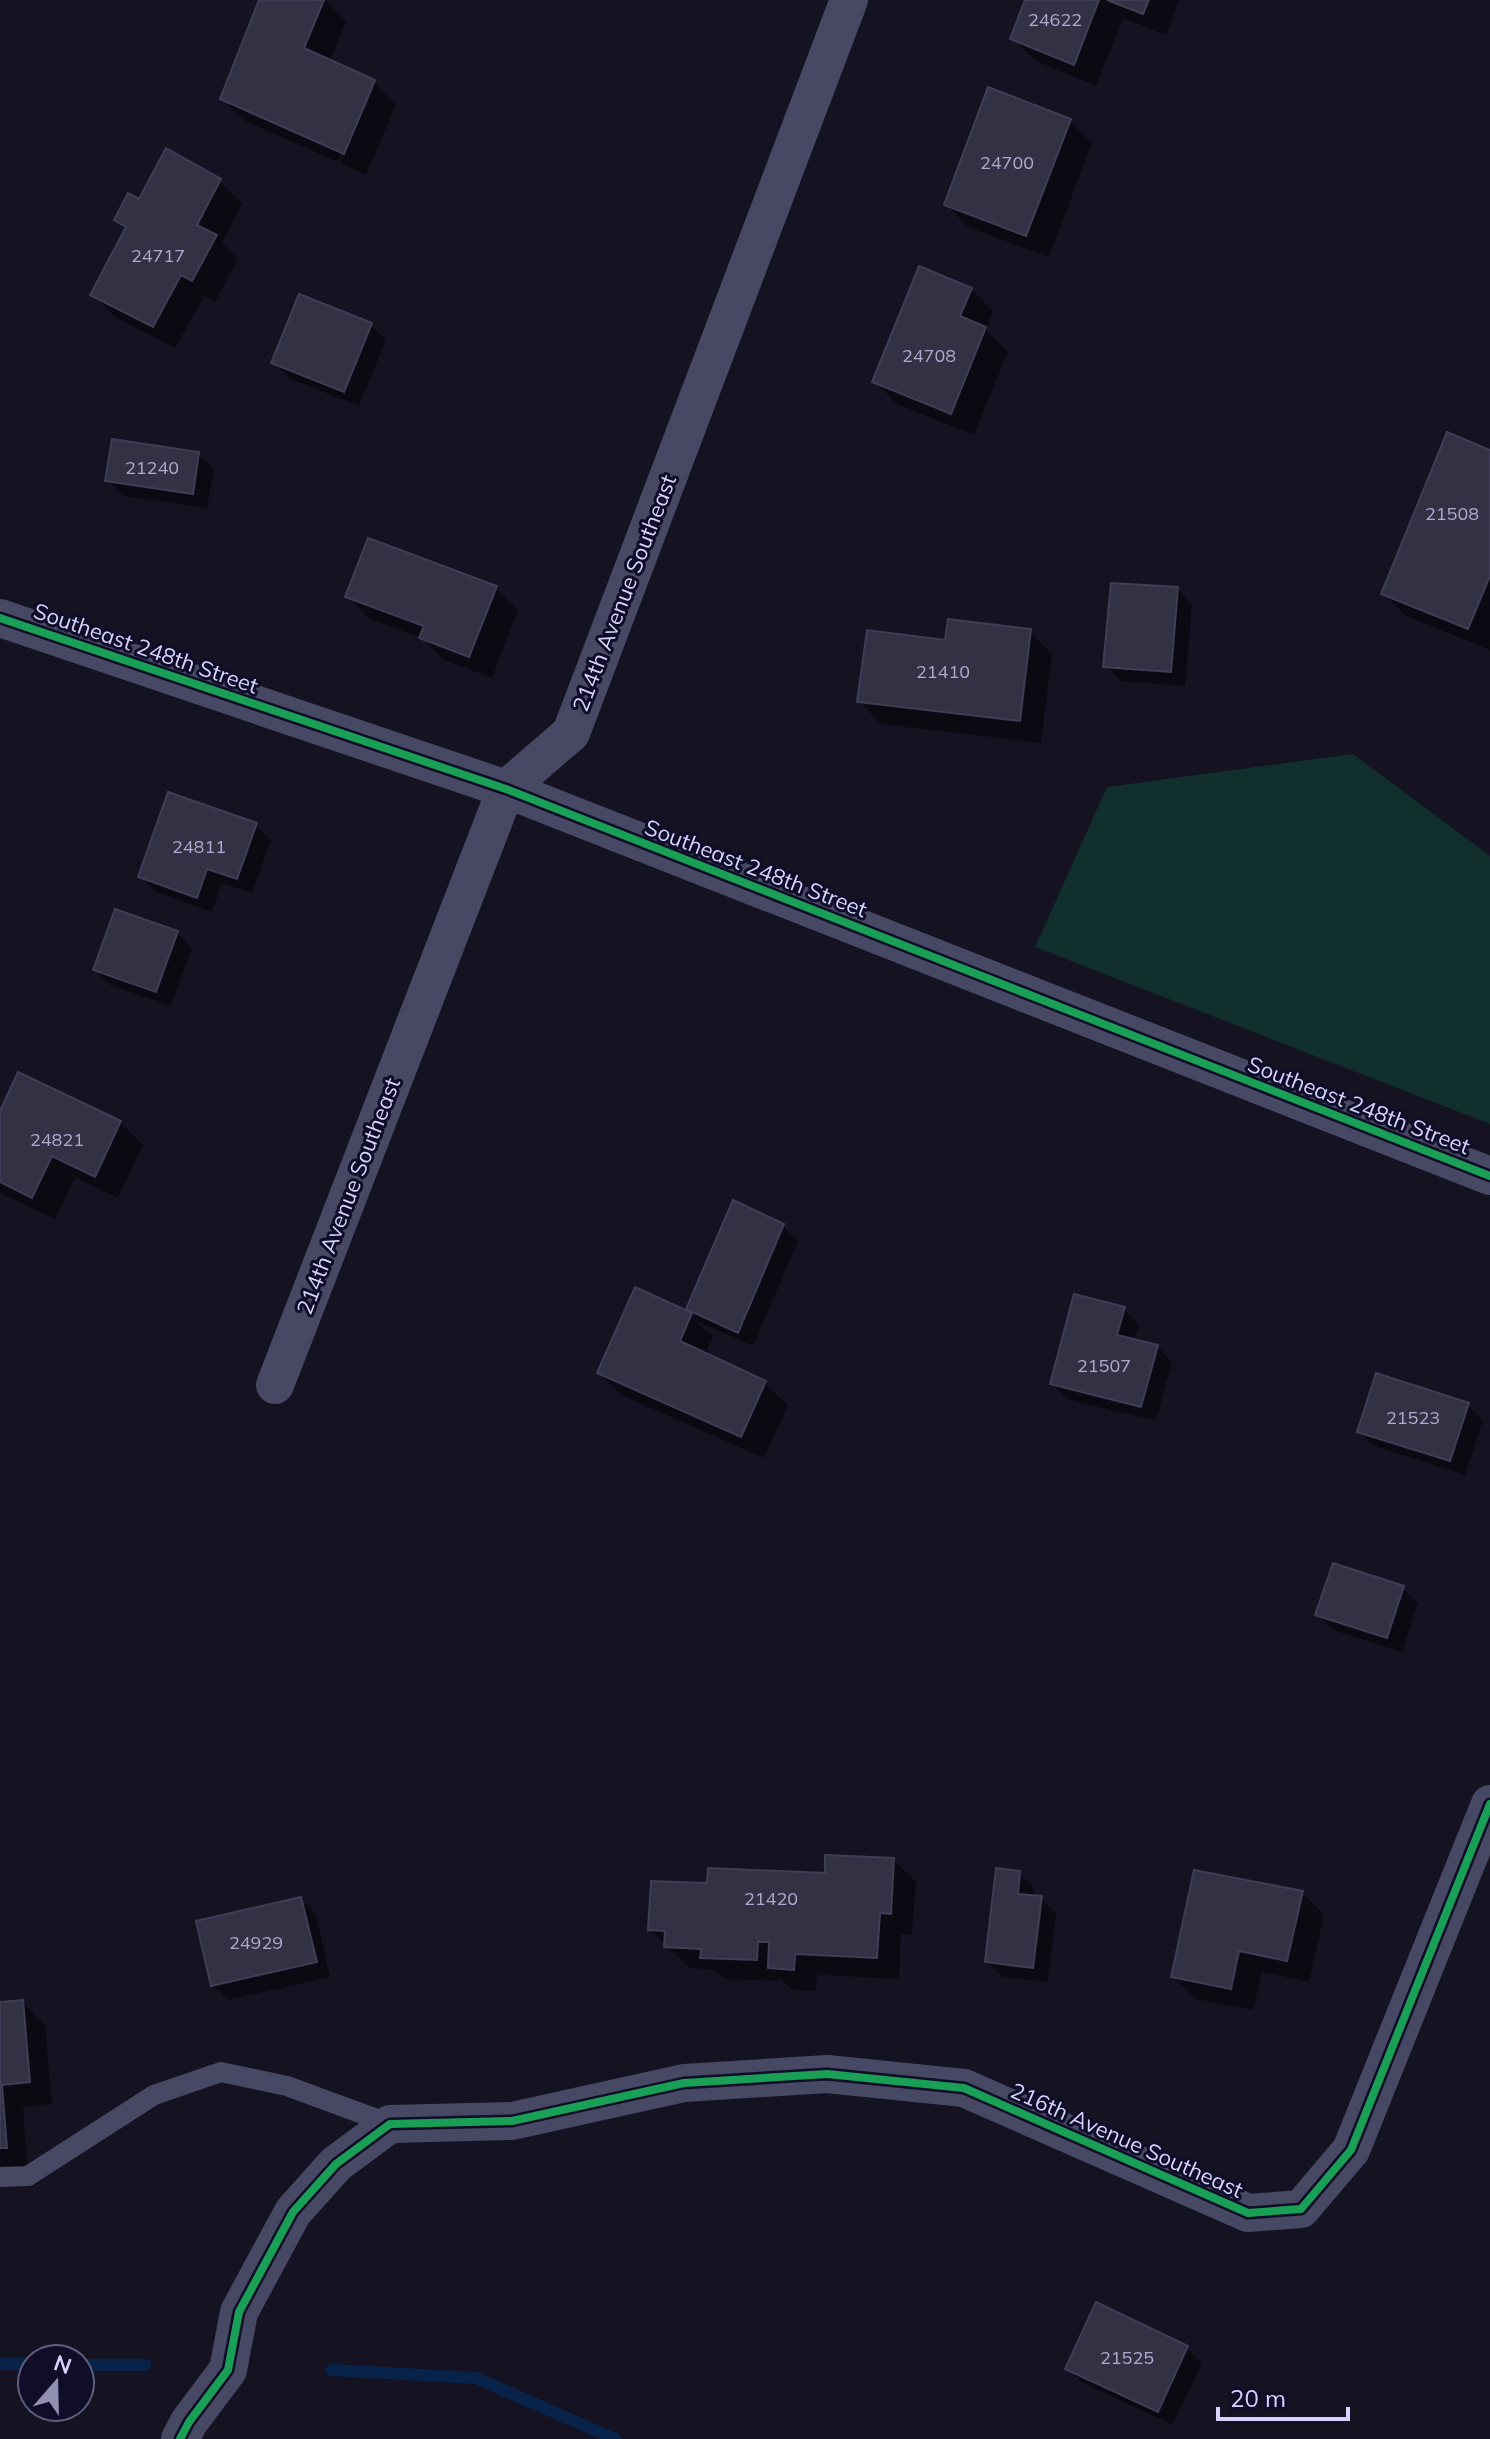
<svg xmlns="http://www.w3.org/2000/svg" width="1490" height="2439" font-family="Mulish,sans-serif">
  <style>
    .green { fill: #102f2d }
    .shadow { fill: #0007 }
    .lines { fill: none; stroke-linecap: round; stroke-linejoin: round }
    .stream { stroke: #082349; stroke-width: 12 }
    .building { fill: #333144; stroke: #403d57; stroke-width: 2 }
    .service { stroke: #474863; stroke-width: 20 }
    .minor { stroke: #474863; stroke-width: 38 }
    .cycleway-casing { stroke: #100d28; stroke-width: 13 }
    .cycleway { stroke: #1a9f57; stroke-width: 8 }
    .labels { text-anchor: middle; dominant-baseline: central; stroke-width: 6; stroke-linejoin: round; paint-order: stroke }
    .number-label { font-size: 18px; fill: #adabd0 }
    .street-label { font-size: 22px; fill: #d6d4ff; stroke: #100d28 }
  </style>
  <rect width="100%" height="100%" fill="#151322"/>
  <polygon class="green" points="1353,754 1490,856 1490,1124 1035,947 1107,787"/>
  <g class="shadow">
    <polygon points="261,0 325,0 346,21 330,62 374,82 396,105 366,175 340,163 374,89 369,89 338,162 245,121 222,99"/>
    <polygon points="1027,0 1179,0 1166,35 1123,18 1096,86 1035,61 1013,38"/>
    <polygon points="1070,121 1092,143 1049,257 968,227 946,204"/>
    <polygon points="220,181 242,203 222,243 238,259 215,302 204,296 175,348 115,317 92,294 126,230 116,219 140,202"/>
    <polygon points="971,289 993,312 986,330 1008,352 974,435 897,404 875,381"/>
    <polygon points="371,325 386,340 359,406 289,378 274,363"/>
    <polygon points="1490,452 1490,650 1406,616 1384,593"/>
    <polygon points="198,454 214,469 207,508 123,496 108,480"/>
    <polygon points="496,588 518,610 492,678 444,660 422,638 370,619 348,596"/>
    <polygon points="1177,589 1192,604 1185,686 1121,681 1106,666"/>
    <polygon points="1030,631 1052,654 1041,743 881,724 859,701 947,642"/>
    <polygon points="256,825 271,840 252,893 222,883 212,912 156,892 141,877"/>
    <polygon points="177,933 192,948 171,1006 110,985 95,970"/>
    <polygon points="0,1116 120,1122 143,1145 118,1198 75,1177 55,1219 0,1193"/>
    <polygon points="734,1203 783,1226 798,1241 753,1346 696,1321 713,1337 705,1355 765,1383 788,1405 764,1458 621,1395 599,1372 636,1290 697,1318 688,1308"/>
    <polygon points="1124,1309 1139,1324 1134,1341 1157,1346 1172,1362 1156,1421 1067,1399 1052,1384"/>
    <polygon points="1468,1405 1483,1420 1465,1475 1374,1446 1359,1431"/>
    <polygon points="1403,1588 1418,1603 1402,1652 1333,1630 1318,1615"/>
    <polygon points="893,1860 916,1882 912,1935 901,1934 899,1979 817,1975 816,1991 792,1990 779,1977 778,1981 725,1979 715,1970 689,1968 650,1929 709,1886 826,1875"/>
    <polygon points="1019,1873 1034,1888 1033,1898 1041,1898 1056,1913 1048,1982 1002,1977 987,1962"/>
    <polygon points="1302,1893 1324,1915 1309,1982 1262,1972 1253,2010 1196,1999 1173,1977"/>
    <polygon points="301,1899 316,1914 330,1977 228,2000 213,1985"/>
    <polygon points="22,2002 45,2025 52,2104 23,2107 28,2169 0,2172 0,2005"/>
    <polygon points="1187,2348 1202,2363 1173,2425 1083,2383 1068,2368"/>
  </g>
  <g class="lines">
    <g class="stream">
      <polyline points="0,2364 32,2364"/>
      <polyline points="80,2365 145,2365"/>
      <polyline points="332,2370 476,2378 615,2439"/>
    </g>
  </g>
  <g class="building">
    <polygon points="259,0 324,0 304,48 375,80 344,154 220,99"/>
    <polygon points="1025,0 1099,0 1074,65 1010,39"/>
    <polygon points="1107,0 1149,0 1143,14"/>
    <polygon points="988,87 1071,119 1026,236 944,205"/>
    <polygon points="166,148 221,179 197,225 217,235 192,281 181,275 153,327 90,295 126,227 114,220 128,193 139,199"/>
    <polygon points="919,266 972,288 960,316 986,327 951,414 872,382"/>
    <polygon points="299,294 372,323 344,392 271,363"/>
    <polygon points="1447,432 1490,450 1490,576 1468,629 1381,594"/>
    <polygon points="112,439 199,452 193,494 105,481"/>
    <polygon points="368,538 497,586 469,657 419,638 424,626 345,597"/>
    <polygon points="1111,583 1178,587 1171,672 1103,667"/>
    <polygon points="948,619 1031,629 1020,721 857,702 867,630 945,640"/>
    <polygon points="168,792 257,823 237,879 207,869 197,898 138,877"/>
    <polygon points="115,909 178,931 156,992 93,970"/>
    <polygon points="18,1072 121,1121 95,1177 52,1156 32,1198 0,1182 0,1111"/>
    <polygon points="733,1200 784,1224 738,1333 686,1309"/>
    <polygon points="635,1287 692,1313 680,1341 766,1381 741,1437 597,1373"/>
    <polygon points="1074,1294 1125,1307 1117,1335 1158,1345 1141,1407 1050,1384"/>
    <polygon points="1376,1373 1469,1403 1450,1461 1357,1432"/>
    <polygon points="1333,1563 1404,1586 1387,1638 1315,1615"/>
    <polygon points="825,1855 894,1858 891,1914 880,1913 877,1958 795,1954 794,1970 768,1968 769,1942 758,1942 757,1960 700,1958 701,1949 664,1947 665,1931 648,1930 651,1881 707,1883 708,1868 825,1873"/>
    <polygon points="996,1868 1020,1871 1018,1894 1042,1896 1033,1968 985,1962"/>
    <polygon points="1194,1870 1303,1891 1287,1961 1239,1951 1231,1989 1171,1977"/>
    <polygon points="301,1897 317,1962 211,1986 196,1921"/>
    <polygon points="23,2000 30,2082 2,2085 7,2148 0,2148 0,2002"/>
    <polygon points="1096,2302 1188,2346 1158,2412 1065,2369"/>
  </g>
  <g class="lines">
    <polyline class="service" points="0,2177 28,2176 154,2095 221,2072 287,2086 390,2124"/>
    <g class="minor">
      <polyline points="0,618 506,789 1490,1176"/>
      <polyline points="275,1385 506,789 571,733 849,0"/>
      <polyline points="180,2439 189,2422 228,2370 239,2312 293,2212 336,2164 390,2124 512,2121 684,2083 827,2074 964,2088 1248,2213 1301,2209 1351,2150 1490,1804"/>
    </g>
    <g class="cycleway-casing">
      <g id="cycleway">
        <polyline points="0,618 506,789 1490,1176"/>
        <polyline points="180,2439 189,2422 228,2370 239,2312 293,2212 336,2164 390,2124 512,2121 684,2083 827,2074 964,2088 1248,2213 1301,2209 1351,2150 1490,1804"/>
      </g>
    </g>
    <use href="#cycleway" class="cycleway"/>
  </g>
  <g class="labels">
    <g class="number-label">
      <text x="1055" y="19">24622</text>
      <text x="1007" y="162">24700</text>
      <text x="158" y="255">24717</text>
      <text x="929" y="355">24708</text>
      <text x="152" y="467">21240</text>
      <text x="1452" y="513">21508</text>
      <text x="943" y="671">21410</text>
      <text x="199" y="846">24811</text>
      <text x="57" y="1139">24821</text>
      <text x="1104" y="1365">21507</text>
      <text x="1413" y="1417">21523</text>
      <text x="771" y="1898">21420</text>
      <text x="256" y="1942">24929</text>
      <text x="1127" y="2357">21525</text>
    </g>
    <g class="street-label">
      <text transform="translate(624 593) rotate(-69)">214th Avenue Southeast</text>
      <text transform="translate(146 648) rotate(19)">Southeast 248th Street</text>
      <text transform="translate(756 868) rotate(21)">Southeast 248th Street</text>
      <text transform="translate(1359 1105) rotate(21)">Southeast 248th Street</text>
      <text transform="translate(348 1196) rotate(-69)">214th Avenue Southeast</text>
      <text transform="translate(1127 2140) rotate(24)">216th Avenue Southeast</text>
    </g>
  </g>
  <g transform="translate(56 2383) rotate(20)"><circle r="38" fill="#100d28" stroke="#5f5d7e" stroke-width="2"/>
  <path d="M0-6L14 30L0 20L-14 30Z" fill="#9290b2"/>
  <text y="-12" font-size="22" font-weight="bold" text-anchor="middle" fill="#d6d4ff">N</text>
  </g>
  <path d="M1218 2407v12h130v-12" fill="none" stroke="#d6d4ff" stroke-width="4"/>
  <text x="1230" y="2407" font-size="24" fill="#d6d4ff" stroke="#100d28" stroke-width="6" paint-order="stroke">20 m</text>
</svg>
